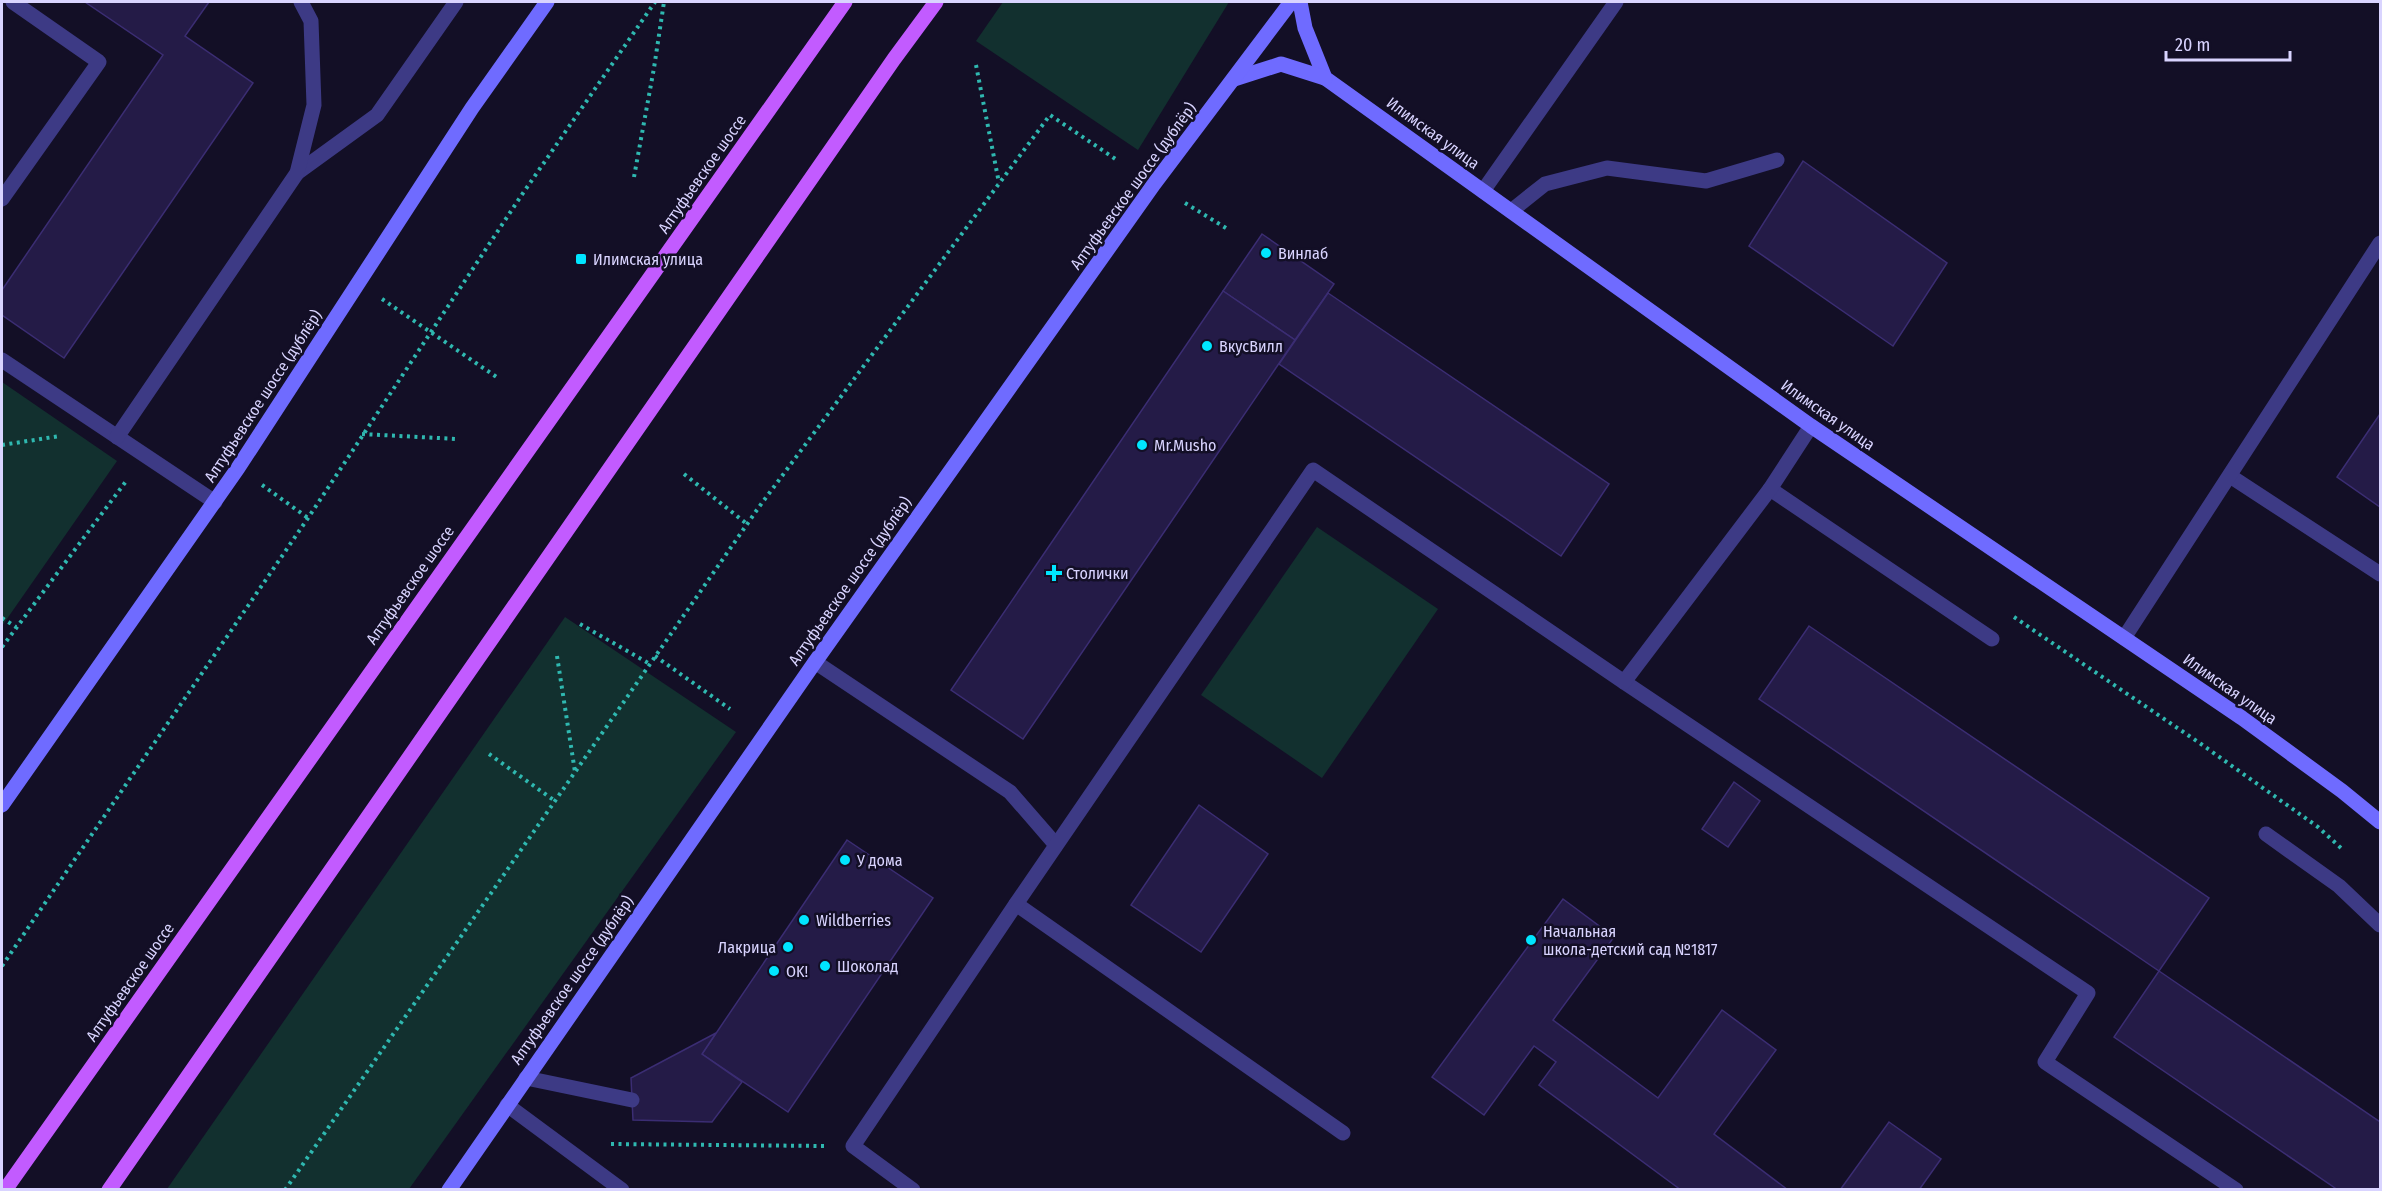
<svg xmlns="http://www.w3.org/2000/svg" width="2382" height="1191" font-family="'Fira Sans Condensed',sans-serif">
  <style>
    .green { fill: #12302f }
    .building { fill: #241b47; stroke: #3b2d73; stroke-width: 1.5 }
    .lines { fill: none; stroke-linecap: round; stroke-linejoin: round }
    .path { stroke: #2fb8b0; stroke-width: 4; stroke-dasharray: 3 4.5; stroke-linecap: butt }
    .lane { stroke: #3d3a85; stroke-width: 15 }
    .secondary { stroke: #6f6bff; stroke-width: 15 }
    .primary { stroke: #c25bff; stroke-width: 15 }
    .poi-dot { fill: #00e5ff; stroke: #130f26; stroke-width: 2 }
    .labels { text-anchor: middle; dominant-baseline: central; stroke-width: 5; stroke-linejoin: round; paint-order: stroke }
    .street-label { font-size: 16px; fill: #d9d4ff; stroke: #130f26 }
    .poi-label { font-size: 16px; fill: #d9d4ff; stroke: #130f26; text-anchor: start }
  </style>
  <rect width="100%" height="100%" fill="#130f26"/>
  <g class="green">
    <polygon points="1003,2 1229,2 1138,150 976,41"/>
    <polygon points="2,382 117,461 2,626"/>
    <polygon points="1317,527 1438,609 1322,778 1201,695"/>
    <polygon points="565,617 736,732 409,1189 167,1189"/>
  </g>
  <g class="building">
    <polygon points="85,2 209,2 185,36 253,83 64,358 2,315 2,290 163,55"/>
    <polygon points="1803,161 1947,263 1893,346 1749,246"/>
    <polygon points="1262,234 1334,284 1295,340 1223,291"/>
    <polygon points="1223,291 1295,340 1023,739 951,690"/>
    <polygon points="1328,293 1609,484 1561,556 1279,364"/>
    <polygon points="2380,414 2380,507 2337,477"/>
    <polygon points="1809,626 2209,898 2159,971 1759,699"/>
    <polygon points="1734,782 1760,801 1728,847 1702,829"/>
    <polygon points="1199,805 1268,854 1201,952 1131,905"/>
    <polygon points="847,840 933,898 788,1112 702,1054"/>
    <polygon points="1563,899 1614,937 1553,1020 1658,1098 1722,1010 1776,1050 1714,1134 1788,1190 1681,1190 1539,1085 1556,1062 1534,1046 1484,1115 1432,1077"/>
    <polygon points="2159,971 2380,1122 2380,1190 2338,1190 2114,1037"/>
    <polygon points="716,1033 702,1054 742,1082 712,1122 633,1120 631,1078"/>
    <polygon points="1889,1122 1941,1159 1919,1190 1840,1190"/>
  </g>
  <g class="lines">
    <g class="path">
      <polyline points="976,65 999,183"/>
      <polyline points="634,177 654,68 664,2"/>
      <polyline points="1185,203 1226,228"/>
      <polyline points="382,299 498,378"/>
      <polyline points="362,434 457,439"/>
      <polyline points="2,445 60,436"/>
      <polyline points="684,474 747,524"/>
      <polyline points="262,485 308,518"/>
      <polyline points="2014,617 2201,744 2318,827 2341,848"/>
      <polyline points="2,618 16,627"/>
      <polyline points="580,624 650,664"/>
      <polyline points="2,647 127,480"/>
      <polyline points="557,656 575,772"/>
      <polyline points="655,656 730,709"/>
      <polyline points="489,754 555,801"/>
      <polyline points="2,966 308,518 521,196 655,2"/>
      <polyline points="611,1144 825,1146"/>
      <polyline points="285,1190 759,507 1050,115 1117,160"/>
    </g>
    <g class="lane">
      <polyline points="297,173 377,115 456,2"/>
      <polyline points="1483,191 1616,2"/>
      <polyline points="2,199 99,62 13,2"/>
      <polyline points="1511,211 1545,184 1607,168 1706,181 1777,160"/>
      <polyline points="2,360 215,502"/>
      <polyline points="117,437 297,173 314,105 311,21 301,2"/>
      <polyline points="2230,476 2380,574"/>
      <polyline points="1770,489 1992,639"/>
      <polyline points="2124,638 2380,243"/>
      <polyline points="815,662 1010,792 1056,845"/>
      <polyline points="1624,682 2088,993 2045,1062 2236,1190"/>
      <polyline points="2266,834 2339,886 2380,925"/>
      <polyline points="1016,904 1343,1133"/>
      <polyline points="526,1078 632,1100"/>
      <polyline points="507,1105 622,1190"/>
      <polyline points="913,1190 853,1146 1016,904 1313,470 1624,682 1770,489 1811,426"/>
    </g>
    <g class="secondary">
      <polyline points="1300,2 1305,28 1325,78 1811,426 2242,718 2342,791 2380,822"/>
      <polyline points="1234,79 1281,64 1325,78"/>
      <polyline points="2,805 238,468 472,108 547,2"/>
      <polyline points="449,1190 815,662 1154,184 1291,2"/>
    </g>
    <g class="primary">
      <polyline points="5,1190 845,2"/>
      <polyline points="109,1190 894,59 936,2"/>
    </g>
  </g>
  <g class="poi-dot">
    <circle cx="1266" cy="253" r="6"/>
    <rect x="575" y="253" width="12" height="12" rx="3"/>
    <circle cx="1207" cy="346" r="6"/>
    <circle cx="1142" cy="445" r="6"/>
    <path d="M1051 564h6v6h6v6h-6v6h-6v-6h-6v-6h6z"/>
    <circle cx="845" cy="860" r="6"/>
    <circle cx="804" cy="920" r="6"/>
    <circle cx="1531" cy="940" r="6"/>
    <circle cx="788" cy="947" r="6"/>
    <circle cx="825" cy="966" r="6"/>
    <circle cx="774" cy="971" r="6"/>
  </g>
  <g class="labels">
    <g class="street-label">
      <text transform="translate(1433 133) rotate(36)">Илимская улица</text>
      <text transform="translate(702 174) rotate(-55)">Алтуфьевское шоссе</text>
      <text transform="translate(1133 186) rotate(-54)">Алтуфьевское шоссе (дублёр)</text>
      <text transform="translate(263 396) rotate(-57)">Алтуфьевское шоссе (дублёр)</text>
      <text transform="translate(1828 415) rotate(35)">Илимская улица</text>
      <text transform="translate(850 581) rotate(-55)">Алтуфьевское шоссе (дублёр)</text>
      <text transform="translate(410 585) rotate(-55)">Алтуфьевское шоссе</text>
      <text transform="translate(2230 689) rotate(35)">Илимская улица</text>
      <text transform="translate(572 980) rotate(-55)">Алтуфьевское шоссе (дублёр)</text>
      <text transform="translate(130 982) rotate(-55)">Алтуфьевское шоссе</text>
    </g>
    <g class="poi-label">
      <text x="1278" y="253">Винлаб</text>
      <text x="593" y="259">Илимская улица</text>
      <text x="1219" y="346">ВкусВилл</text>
      <text x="1154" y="445">Mr.Musho</text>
      <text x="1066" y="573">Столички</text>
      <text x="857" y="860">У дома</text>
      <text x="816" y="920">Wildberries</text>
      <text x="1543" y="931">Начальная<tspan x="1543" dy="18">школа-детский сад №1817</tspan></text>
      <text x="776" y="947" text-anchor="end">Лакрица</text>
      <text x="837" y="966">Шоколад</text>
      <text x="786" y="971">OK!</text>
    </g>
  </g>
  <rect width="2382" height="1191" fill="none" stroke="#d9d4ff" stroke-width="6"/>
  <path d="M2166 51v9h124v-9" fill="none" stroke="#d9d4ff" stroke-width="3"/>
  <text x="2175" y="51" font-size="18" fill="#d9d4ff" stroke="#130f26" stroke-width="4.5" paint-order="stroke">20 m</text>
</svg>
